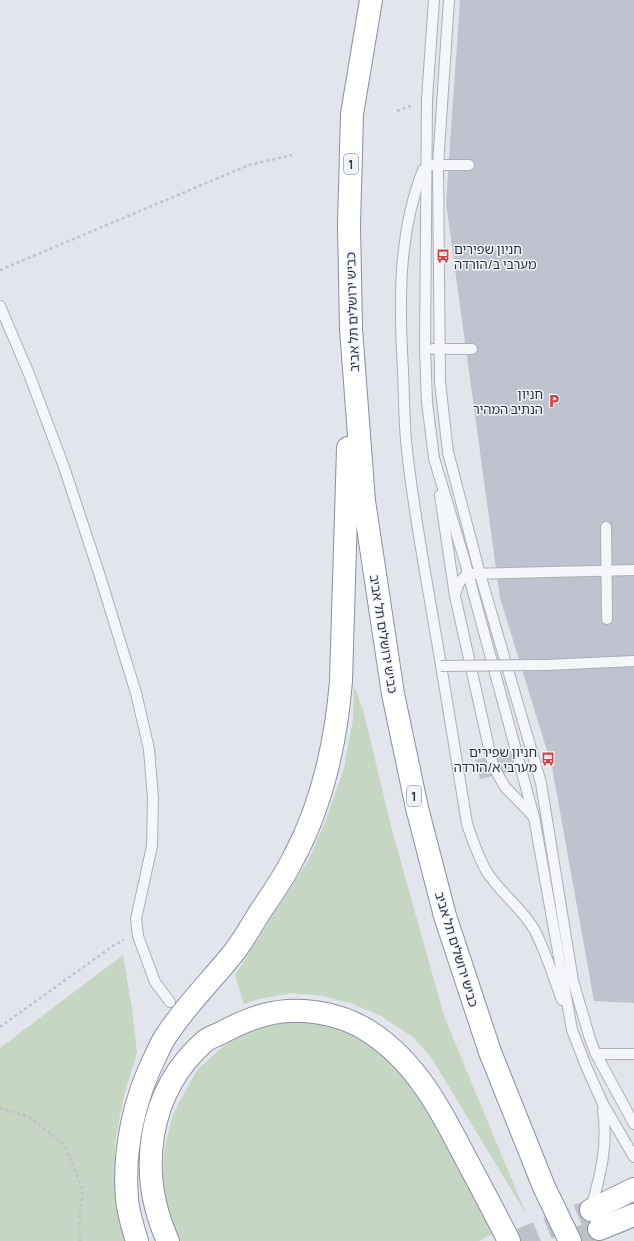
<svg xmlns="http://www.w3.org/2000/svg" width="634" height="1241" font-family="Manrope,'Noto Sans Hebrew',sans-serif">
  <style>
    .green { fill: #c5d6c2 }
    .building { fill: #bfc3cf }
    .lines { fill: none; stroke-linecap: round; stroke-linejoin: round }
    .motorway-tunnel { stroke: #bdc1ca; stroke-width: 22; stroke-dasharray: 22 11; stroke-linecap: butt }
    .service-casing { stroke: #aaafb9; stroke-width: 12 }
    .motorway-casing { stroke: #8890a3; stroke-width: 24 }
    .path { stroke: #c0c3ca; stroke-width: 2.5; stroke-dasharray: 3 3; stroke-linecap: butt }
    .service { stroke: #f5f6f9; stroke-width: 10 }
    .motorway { stroke: #fff; stroke-width: 22 }
    .service-bridge-casing { stroke: #aaafb9; stroke-width: 12; stroke-linecap: butt }
    .service-bridge { stroke: #f5f6f9; stroke-width: 10 }
    .labels { text-anchor: middle; dominant-baseline: central; stroke-width: 3; stroke-linejoin: round; paint-order: stroke }
    .shield { fill: #f2f4f8; stroke: #656b7b; stroke-width: 1 }
    .shield-label { font-size: 12px; font-weight: bold; fill: #293045 }
    .poi-label { font-size: 13px; fill: #293045; stroke: #f2f4f8; text-anchor: end }
    .street-label { font-size: 13px; fill: #293045; stroke: #f2f4f8 }
  </style>
  <rect width="100%" height="100%" fill="#e2e5eb"/>
  <g class="green">
    <polygon points="354,686 363,710 392,830 444,1016 526,1214 431,1057 413,1037 381,1016 353,1004 323,996 292,993 259,999 244,1004 235,975 309,859 326,820 344,768 353,719"/>
    <polygon points="123,955 132,1009 137,1053 124,1095 115,1142 116,1207 126,1241 0,1241 0,1048"/>
    <polygon points="309,1020 348,1031 382,1051 425,1103 494,1233 479,1241 177,1241 170,1225 162,1180 164,1152 172,1117 184,1093 198,1069 235,1036 275,1021"/>
  </g>
  <g class="building">
    <polygon points="460,0 634,0 634,1003 594,1001 552,767 500,598 446,203"/>
    <polygon points="512,751 517,770 480,779 475,760"/>
  </g>
  <g class="lines">
    <g class="motorway-tunnel">
      <polyline points="517,1241 591,1210"/>
      <polyline points="571,1241 599,1229"/>
    </g>
    <g class="service-casing">
      <g id="service">
        <polyline points="434,0 427,99 425,349 427,402 434,458 465,562 534,817 572,1030 586,1066 603,1104 634,1157"/>
        <polyline points="449,0 438,165 440,382 448,452 480,574 541,783 573,981 590,1039 596,1054 634,1124"/>
        <polyline points="431,165 469,165"/>
        <path d="M 423,170 C 398,233 399,304 403,370 C 404,394 404,417 406,440 C 411,494 421,548 430,601 C 443,675 455,750 467,824 C 473,841 478,857 487,872 C 500,893 522,908 534,929 C 546,952 553,976 562,1000"/>
        <polyline points="0,306 29,374 64,467 99,573 136,693 149,749 153,798 152,846 136,919 138,936 155,982 170,1002"/>
        <polyline points="433,349 472,349"/>
        <polyline points="440,495 455,596 493,766 505,787 534,817"/>
        <polyline points="606,527 607,619"/>
        <path d="M 456,592 C 458,583 461,579 468,574 L 634,570"/>
        <polyline points="546,665 634,661"/>
        <polyline points="596,1054 634,1054"/>
        <path d="M 591,1208 C 601,1174 608,1145 603,1110"/>
      </g>
    </g>
    <g class="motorway-casing">
      <g id="motorway">
        <polyline points="371,0 352,114 349,225 351,329 364,501 393,694 417,808 445,916 490,1052 544,1187 570,1241"/>
        <polyline points="591,1210 634,1189"/>
        <polyline points="599,1229 634,1215"/>
        <path d="M 137,1241 C 133,1227 128,1213 127,1199 C 123,1150 134,1099 156,1055 C 160,1047 163,1039 168,1033 C 187,1004 213,979 235,951 C 243,940 251,927 258,915 C 270,897 283,879 293,859 C 322,805 336,742 341,681 L 348,448"/>
        <path d="M 168,1241 C 137,1173 147,1092 205,1041 C 209,1038 214,1036 219,1034 C 234,1026 248,1019 264,1015 C 298,1006 340,1012 370,1032 C 416,1062 441,1110 465,1157 C 480,1185 495,1213 509,1241"/>
      </g>
    </g>
    <g class="path">
      <polyline points="397,111 413,105"/>
      <polyline points="0,270 249,165 292,155"/>
      <polyline points="0,1027 114,945 124,940"/>
      <polyline points="0,1108 29,1117 64,1144 83,1190 79,1224 80,1241"/>
    </g>
    <use href="#service" class="service"/>
    <use href="#motorway" class="motorway"/>
    <g class="service-bridge-casing">
      <polyline id="service-bridge" points="441,666 546,665"/>
    </g>
    <use href="#service-bridge" class="service-bridge"/>
  </g>
  <defs>
    <g id="bus-bare" transform="scale(1.08)"><path d="M-5-6H5V4H4V6H2V4H-2V6H-4V4H-5ZM-3.5-4V0h7V-4ZM-3.5 1.2v1.5H-2V1.2ZM2 1.2v1.5H3.5V1.2Z" fill="#d83f45" stroke="#f2f4f8" stroke-width="2.5" paint-order="stroke"/></g>
    <g id="parking-bare" transform="scale(1.08)"><path d="M-3.5-5.5H1a3.5 3.5 0 0 1 0 7H-1V5.5H-3.5ZM-1-3.4V-.6H.8a1.4 1.4 0 0 0 0-2.8Z" fill="#d83f45" stroke="#f2f4f8" stroke-width="2.5" paint-order="stroke"/></g>
  </defs>
  <g fill-rule="evenodd">
    <use href="#bus-bare" x="443" y="256"/>
    <use href="#parking-bare" x="554" y="401"/>
    <use href="#bus-bare" x="548" y="759"/>
  </g>
  <g class="labels">
    <g class="shield">
      <rect x="344" y="154" width="14" height="20" rx="3"/>
      <rect x="407" y="786" width="14" height="20" rx="3"/>
    </g>
    <g class="shield-label">
      <text x="351" y="164">1</text>
      <text x="414" y="796">1</text>
    </g>
    <g class="poi-label">
      <text x="454" y="249" text-anchor="start">חניון שפירים<tspan x="454" dy="15">מערבי ב/הורדה</tspan></text>
      <text x="543" y="394">חניון<tspan x="543" dy="15">הנתיב המהיר</tspan></text>
      <text x="537" y="752">חניון שפירים<tspan x="537" dy="15">מערבי א/הורדה</tspan></text>
    </g>
    <g class="street-label">
      <text transform="translate(352 312) rotate(-92)">כביש ירושלים תל אביב</text>
      <text transform="translate(384 634) rotate(81)">כביש ירושלים תל אביב</text>
      <text transform="translate(457 949) rotate(73)">כביש ירושלים תל אביב</text>
    </g>
  </g>
</svg>
